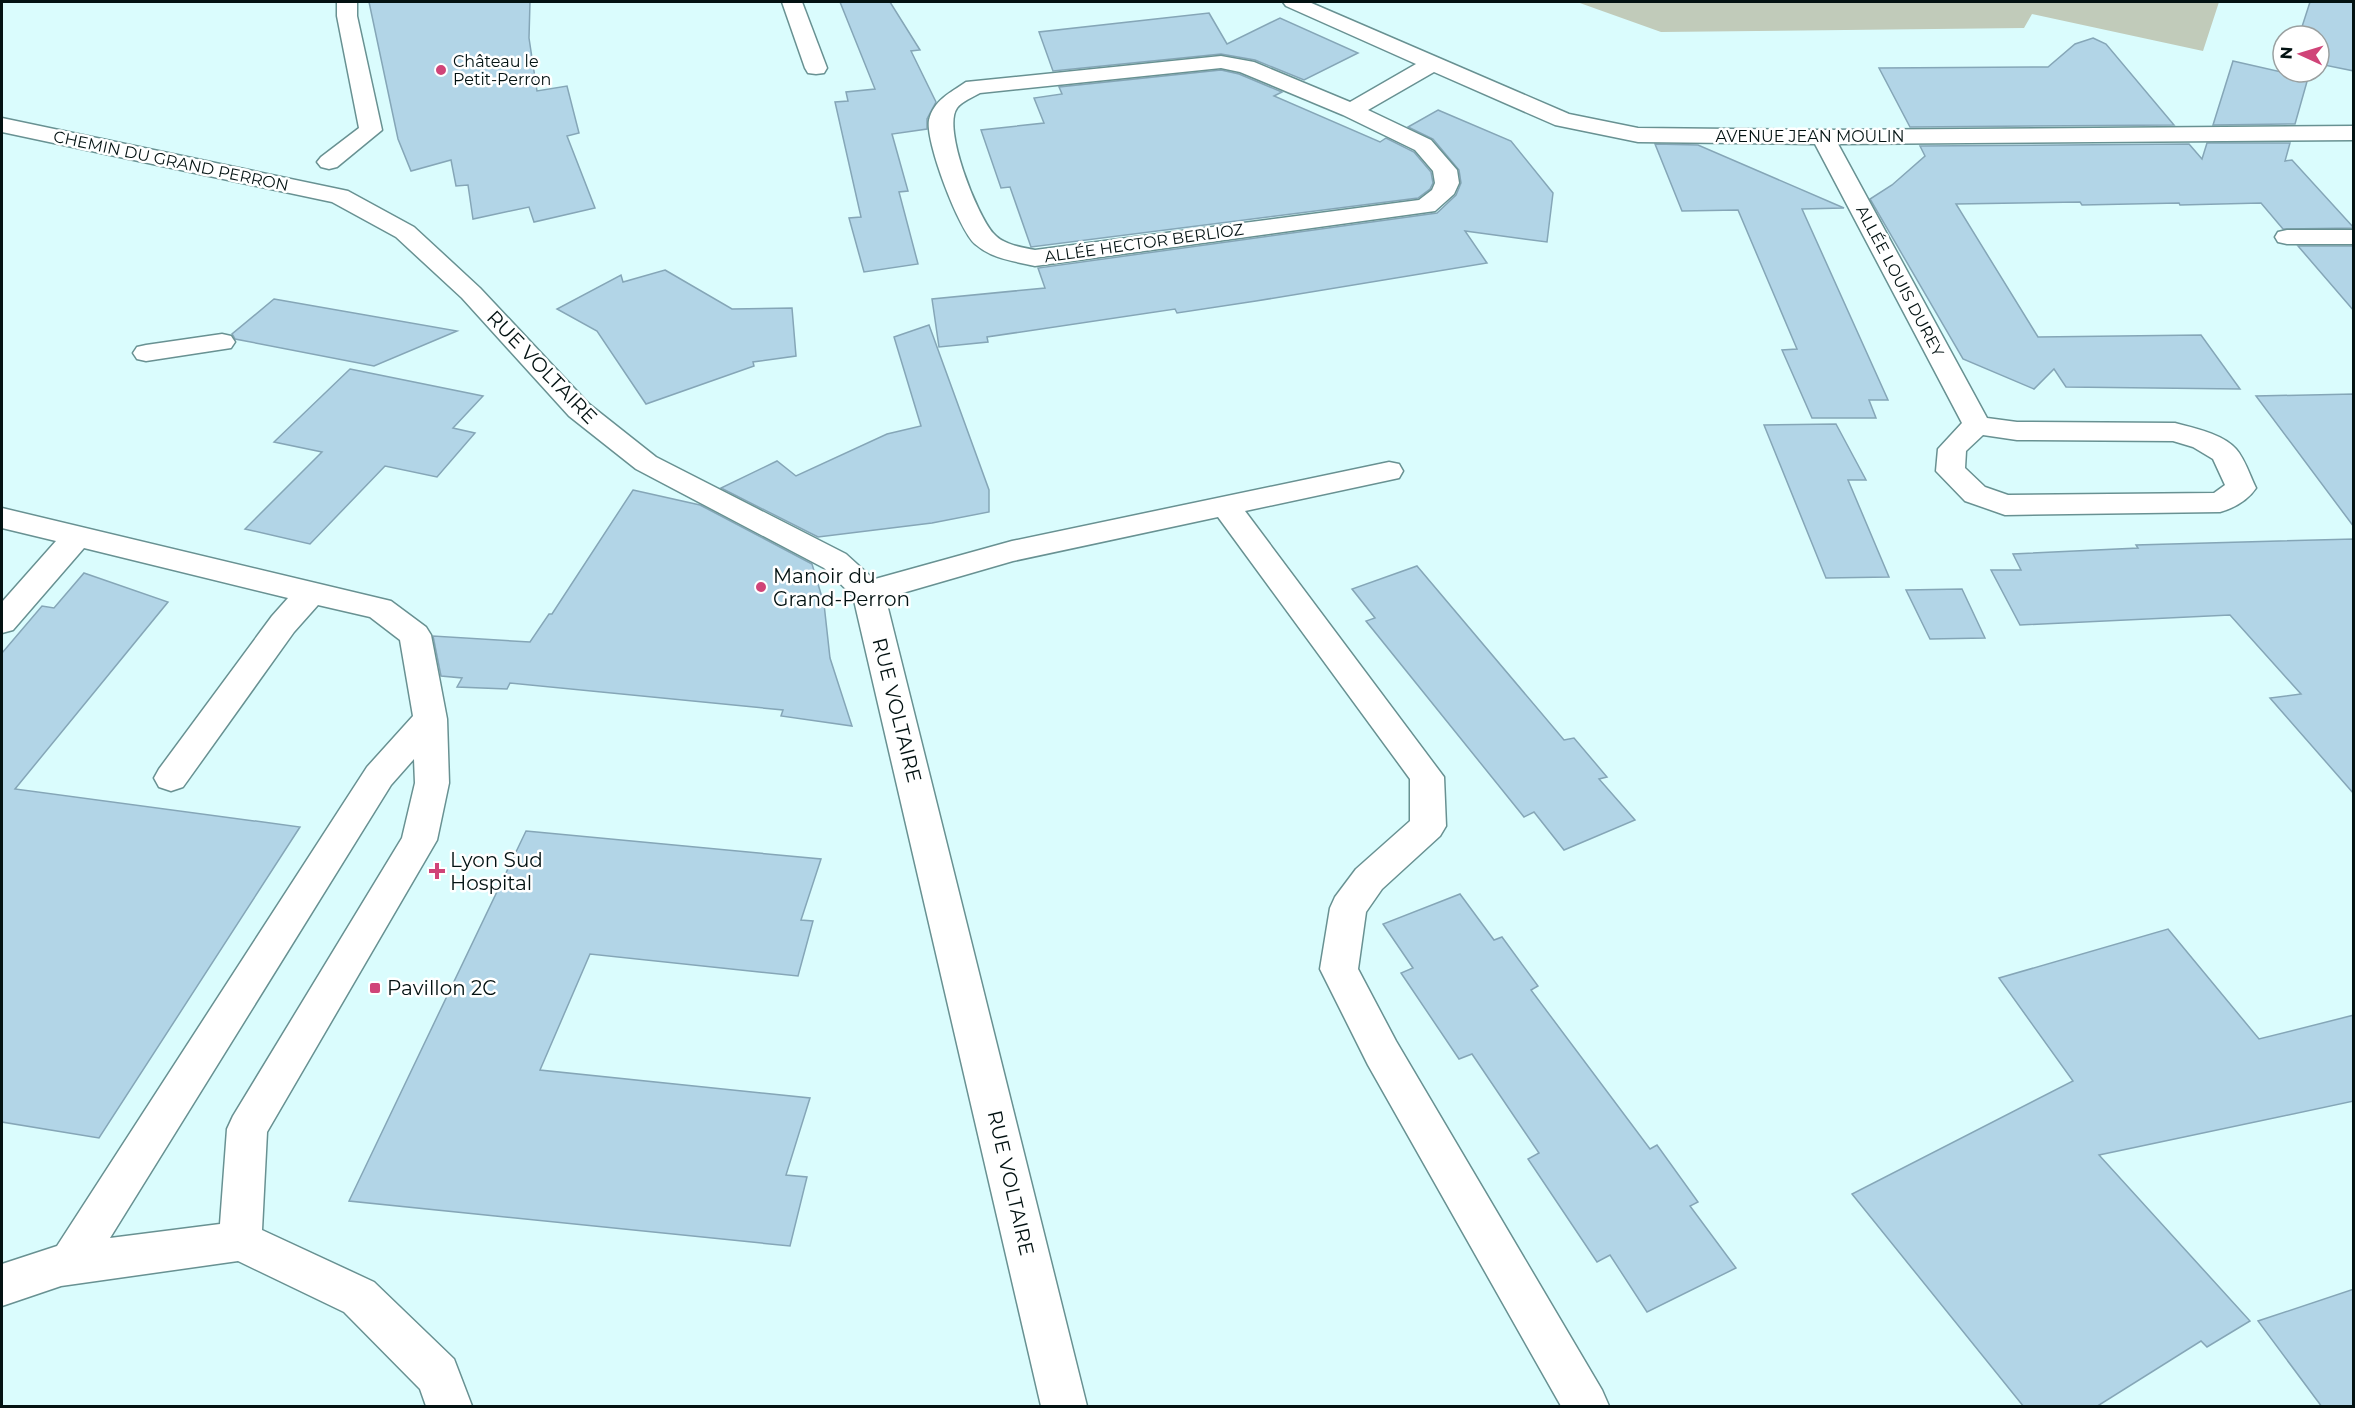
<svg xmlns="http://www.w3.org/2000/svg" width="2355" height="1408" font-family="Montserrat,sans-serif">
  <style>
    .green { fill: #c1cbba }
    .building { fill: #b2d5e7; stroke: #85a6b7; stroke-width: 1.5 }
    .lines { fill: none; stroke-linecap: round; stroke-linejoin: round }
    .service-casing { stroke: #689192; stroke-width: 3 }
    .minor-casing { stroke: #689192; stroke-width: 3 }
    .tertiary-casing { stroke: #689192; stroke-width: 3 }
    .service { fill: #fff; fill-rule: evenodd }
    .minor { fill: #fff; fill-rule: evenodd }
    .tertiary { fill: #fff; fill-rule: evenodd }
    .poi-dot { fill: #d04478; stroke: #fff; stroke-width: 2 }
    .labels { text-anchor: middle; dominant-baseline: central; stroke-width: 5; stroke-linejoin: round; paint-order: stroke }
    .far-poi-label { font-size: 16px; fill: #031212; stroke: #fff; text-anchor: start }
    .far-street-label { font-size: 16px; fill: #031212; stroke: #fff }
    .street-label { font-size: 20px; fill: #031212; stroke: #fff }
    .poi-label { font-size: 20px; fill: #031212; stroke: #fff; text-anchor: start }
  </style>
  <rect width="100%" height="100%" fill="#dafcfd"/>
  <polygon class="green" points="1577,2 2219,2 2203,51 2032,14 2024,28 1661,32"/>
  <g class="building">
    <polygon points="369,2 530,2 529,38 537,91 567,86 579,133 567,136 595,208 534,222 529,207 473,219 468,185 456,186 451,160 411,171 398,139"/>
    <polygon points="840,2 890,2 920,50 911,51 936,102 927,119 927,129 892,134 908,191 899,192 918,264 864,272 849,218 861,217 835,102 848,101 846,92 875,89"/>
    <polygon points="2310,2 2354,2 2354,71 2319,64 2319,36 2299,36"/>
    <polygon points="1209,13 1227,44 1280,18 1358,53 1304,80 1255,60 1221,54 1053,71 1039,32"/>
    <polygon points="2093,38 2106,44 2174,125 1910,127 1879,68 2048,67 2075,44"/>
    <polygon points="2233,61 2308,78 2295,124 2213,125"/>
    <polygon points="1221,70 1239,74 1282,92 1274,96 1380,142 1386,138 1414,152 1431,172 1433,183 1430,189 1418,198 1031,247 1010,187 1001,188 981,130 1044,123 1034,98 1062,94 1059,87"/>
    <polygon points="1438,110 1511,141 1553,193 1547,242 1465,231 1487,263 1256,301 1177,313 1175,309 987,337 988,342 939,347 932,299 1045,288 1038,268 1437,213 1456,195 1461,183 1459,170 1433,139 1408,127"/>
    <polygon points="2207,143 2290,143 2285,161 2292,160 2354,228 2283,229 2261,203 2180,205 2179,203 2082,205 2080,202 1956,204 2038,337 2201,335 2240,389 2066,387 2054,369 2034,389 1963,359 1870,199 1892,185 1925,156 1920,146 2189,144 2202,159"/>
    <polygon points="1655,144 1698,145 1844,208 1802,209 1888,400 1869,400 1876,418 1812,418 1782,350 1797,349 1738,210 1682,211"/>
    <polygon points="2298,246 2354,246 2354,311"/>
    <polygon points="665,270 732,309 792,308 796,356 753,362 754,366 646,404 597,331 557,309 621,275 623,282"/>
    <polygon points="274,299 457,331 374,366 235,339 232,334"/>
    <polygon points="929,325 989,490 989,512 932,523 818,537 721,488 777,461 796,476 887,434 921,426 894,337"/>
    <polygon points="350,369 483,396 453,428 475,433 437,477 385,466 310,544 245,529 322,452 274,442"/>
    <polygon points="2354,394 2354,527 2256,396"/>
    <polygon points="1836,424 1866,480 1848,480 1889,577 1826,578 1764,425"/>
    <polygon points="633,490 700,505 812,564 824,604 830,658 852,726 781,716 783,710 510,683 507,689 457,687 462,678 441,676 433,636 530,642 549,614 552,614"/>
    <polygon points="2354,539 2354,794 2270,698 2301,694 2230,615 2020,625 1991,570 2021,570 2013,554 2138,548 2136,545"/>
    <polygon points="1417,566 1564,740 1574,738 1607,777 1599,779 1635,820 1564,850 1534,812 1524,817 1366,621 1375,618 1352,589"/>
    <polygon points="84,573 168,602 15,789 300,827 99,1138 2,1122 2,653 42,606 54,608"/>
    <polygon points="1962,589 1985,638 1930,639 1906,590"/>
    <polygon points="526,831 821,859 801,920 813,921 798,976 590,954 540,1070 810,1098 786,1175 807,1177 790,1246 349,1201"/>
    <polygon points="1460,894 1494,940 1502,937 1538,986 1531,990 1650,1149 1657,1145 1698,1202 1690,1206 1736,1268 1647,1312 1610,1255 1597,1262 1528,1159 1539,1153 1472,1054 1459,1059 1401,973 1413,968 1383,924"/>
    <polygon points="2168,929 2259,1039 2354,1015 2354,1101 2099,1155 2250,1321 2207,1347 2201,1341 2096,1407 2024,1407 1852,1194 2073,1081 1999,978"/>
    <polygon points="2354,1289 2354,1407 2322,1407 2258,1321"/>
  </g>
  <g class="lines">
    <g class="service-casing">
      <g id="service">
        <polygon points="222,334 231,336 235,342 231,348 146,361 137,359 133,353 137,347 146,345"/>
        <polygon points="1389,462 1399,464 1403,471 1399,478 1245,511 1444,777 1446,826 1440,836 1382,889 1366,912 1358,969 1396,1041 1602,1390 1609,1406 1561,1406 1368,1065 1320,969 1330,908 1335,897 1356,869 1410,821 1410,779 1218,517 1013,561 868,603 857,600 852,592 857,584 1012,541"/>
        <path d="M 2,508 L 391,601 L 426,627 L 431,635 L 447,719 L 449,783 L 437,840 L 267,1132 L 262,1230 L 374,1282 L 454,1359 L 472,1406 L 426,1406 L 420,1389 L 344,1312 L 238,1261 L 61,1286 L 2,1306 L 2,1264 L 57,1246 L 367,767 L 413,716 L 400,640 L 370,617 L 318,605 L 294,632 L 183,787 L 171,791 L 159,787 L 154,778 L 159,769 L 272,616 L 288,598 L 84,548 L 13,630 L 2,633 L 2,602 L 56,541 L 2,528 ZM 414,759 L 415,783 L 402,838 L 233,1116 L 227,1129 L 220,1224 L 110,1238 L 391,785 Z"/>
      </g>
    </g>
    <g class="minor-casing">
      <g id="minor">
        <polygon points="337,2 357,2 357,16 382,130 337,167 329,169 321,167 317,162 321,157 359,128 337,16"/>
        <polygon points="782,2 802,2 827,68 824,73 816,74 808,73 805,68"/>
        <path d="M 1283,2 L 1309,2 L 1569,114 L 1638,128 L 1823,130 L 2354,126 L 2354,140 L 1838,144 L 1987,418 L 2017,422 L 2175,423 C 2194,428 2223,434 2236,449 C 2245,459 2250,476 2256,488 C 2248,500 2234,508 2220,512 L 2005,515 L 1965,501 L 1936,471 L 1938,449 L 1962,423 L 1815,144 L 1638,142 L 1555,125 L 1434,72 L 1368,110 L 1431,140 L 1457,170 L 1459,183 L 1454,194 L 1435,211 L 1035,266 C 1014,261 992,259 975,244 C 959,230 925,141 929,120 C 934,100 950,93 966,82 L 1221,56 L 1254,62 L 1350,102 L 1416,64 L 1286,6 ZM 1221,68 L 1240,72 L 1343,115 L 1415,150 L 1433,171 L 1435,183 L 1432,190 L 1419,200 L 1035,250 C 1021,247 1003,245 993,233 C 977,215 942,128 957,108 C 961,102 973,97 980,93 ZM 1983,435 L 2017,440 L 2173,441 L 2193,447 L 2213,459 L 2225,485 L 2214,493 L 2008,495 L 1985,487 L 1965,468 L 1966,451 Z"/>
        <polygon points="2287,230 2354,230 2354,244 2287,244 2278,242 2275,237 2278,232"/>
      </g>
    </g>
    <g class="tertiary-casing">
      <polygon id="tertiary" points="2,118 348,191 414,227 480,288 589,404 656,457 846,554 879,584 884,592 1087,1406 1041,1406 853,596 824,568 636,469 569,416 462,298 396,237 332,202 2,132"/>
    </g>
    <use href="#service" class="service"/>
    <use href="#minor" class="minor"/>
    <use href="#tertiary" class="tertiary"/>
  </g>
  <g class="poi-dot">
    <circle cx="441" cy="70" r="6"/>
    <circle cx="761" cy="587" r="6"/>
    <path d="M434 862h6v6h6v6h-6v6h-6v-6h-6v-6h6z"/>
    <rect x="369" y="982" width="12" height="12" rx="3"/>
  </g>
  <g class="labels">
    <g class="far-poi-label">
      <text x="453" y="61">Château le<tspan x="453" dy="18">Petit-Perron</tspan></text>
    </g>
    <g class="far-street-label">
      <text x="1810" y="136">AVENUE JEAN MOULIN</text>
      <text transform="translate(171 161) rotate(12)">CHEMIN DU GRAND PERRON</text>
      <text transform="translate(1144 243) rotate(-8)">ALLÉE HECTOR BERLIOZ</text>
      <text transform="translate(1900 281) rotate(62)">ALLÉE LOUIS DUREY</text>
    </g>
    <g class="street-label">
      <text transform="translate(542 367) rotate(46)">RUE VOLTAIRE</text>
      <text transform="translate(897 710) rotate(76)">RUE VOLTAIRE</text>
      <text transform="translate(1011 1183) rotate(77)">RUE VOLTAIRE</text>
    </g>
    <g class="poi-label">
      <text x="773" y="576">Manoir du<tspan x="773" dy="23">Grand-Perron</tspan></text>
      <text x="450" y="860">Lyon Sud<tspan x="450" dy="23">Hospital</tspan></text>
      <text x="387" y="988">Pavillon 2C</text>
    </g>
  </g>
  <rect width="2355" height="1408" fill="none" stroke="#031212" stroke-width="6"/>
  <g transform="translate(2301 54) rotate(274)"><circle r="28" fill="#ffffff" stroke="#9aa0a0" stroke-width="1.5"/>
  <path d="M0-4.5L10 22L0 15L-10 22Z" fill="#d04478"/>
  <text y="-9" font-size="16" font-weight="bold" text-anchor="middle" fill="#031212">N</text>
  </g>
</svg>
